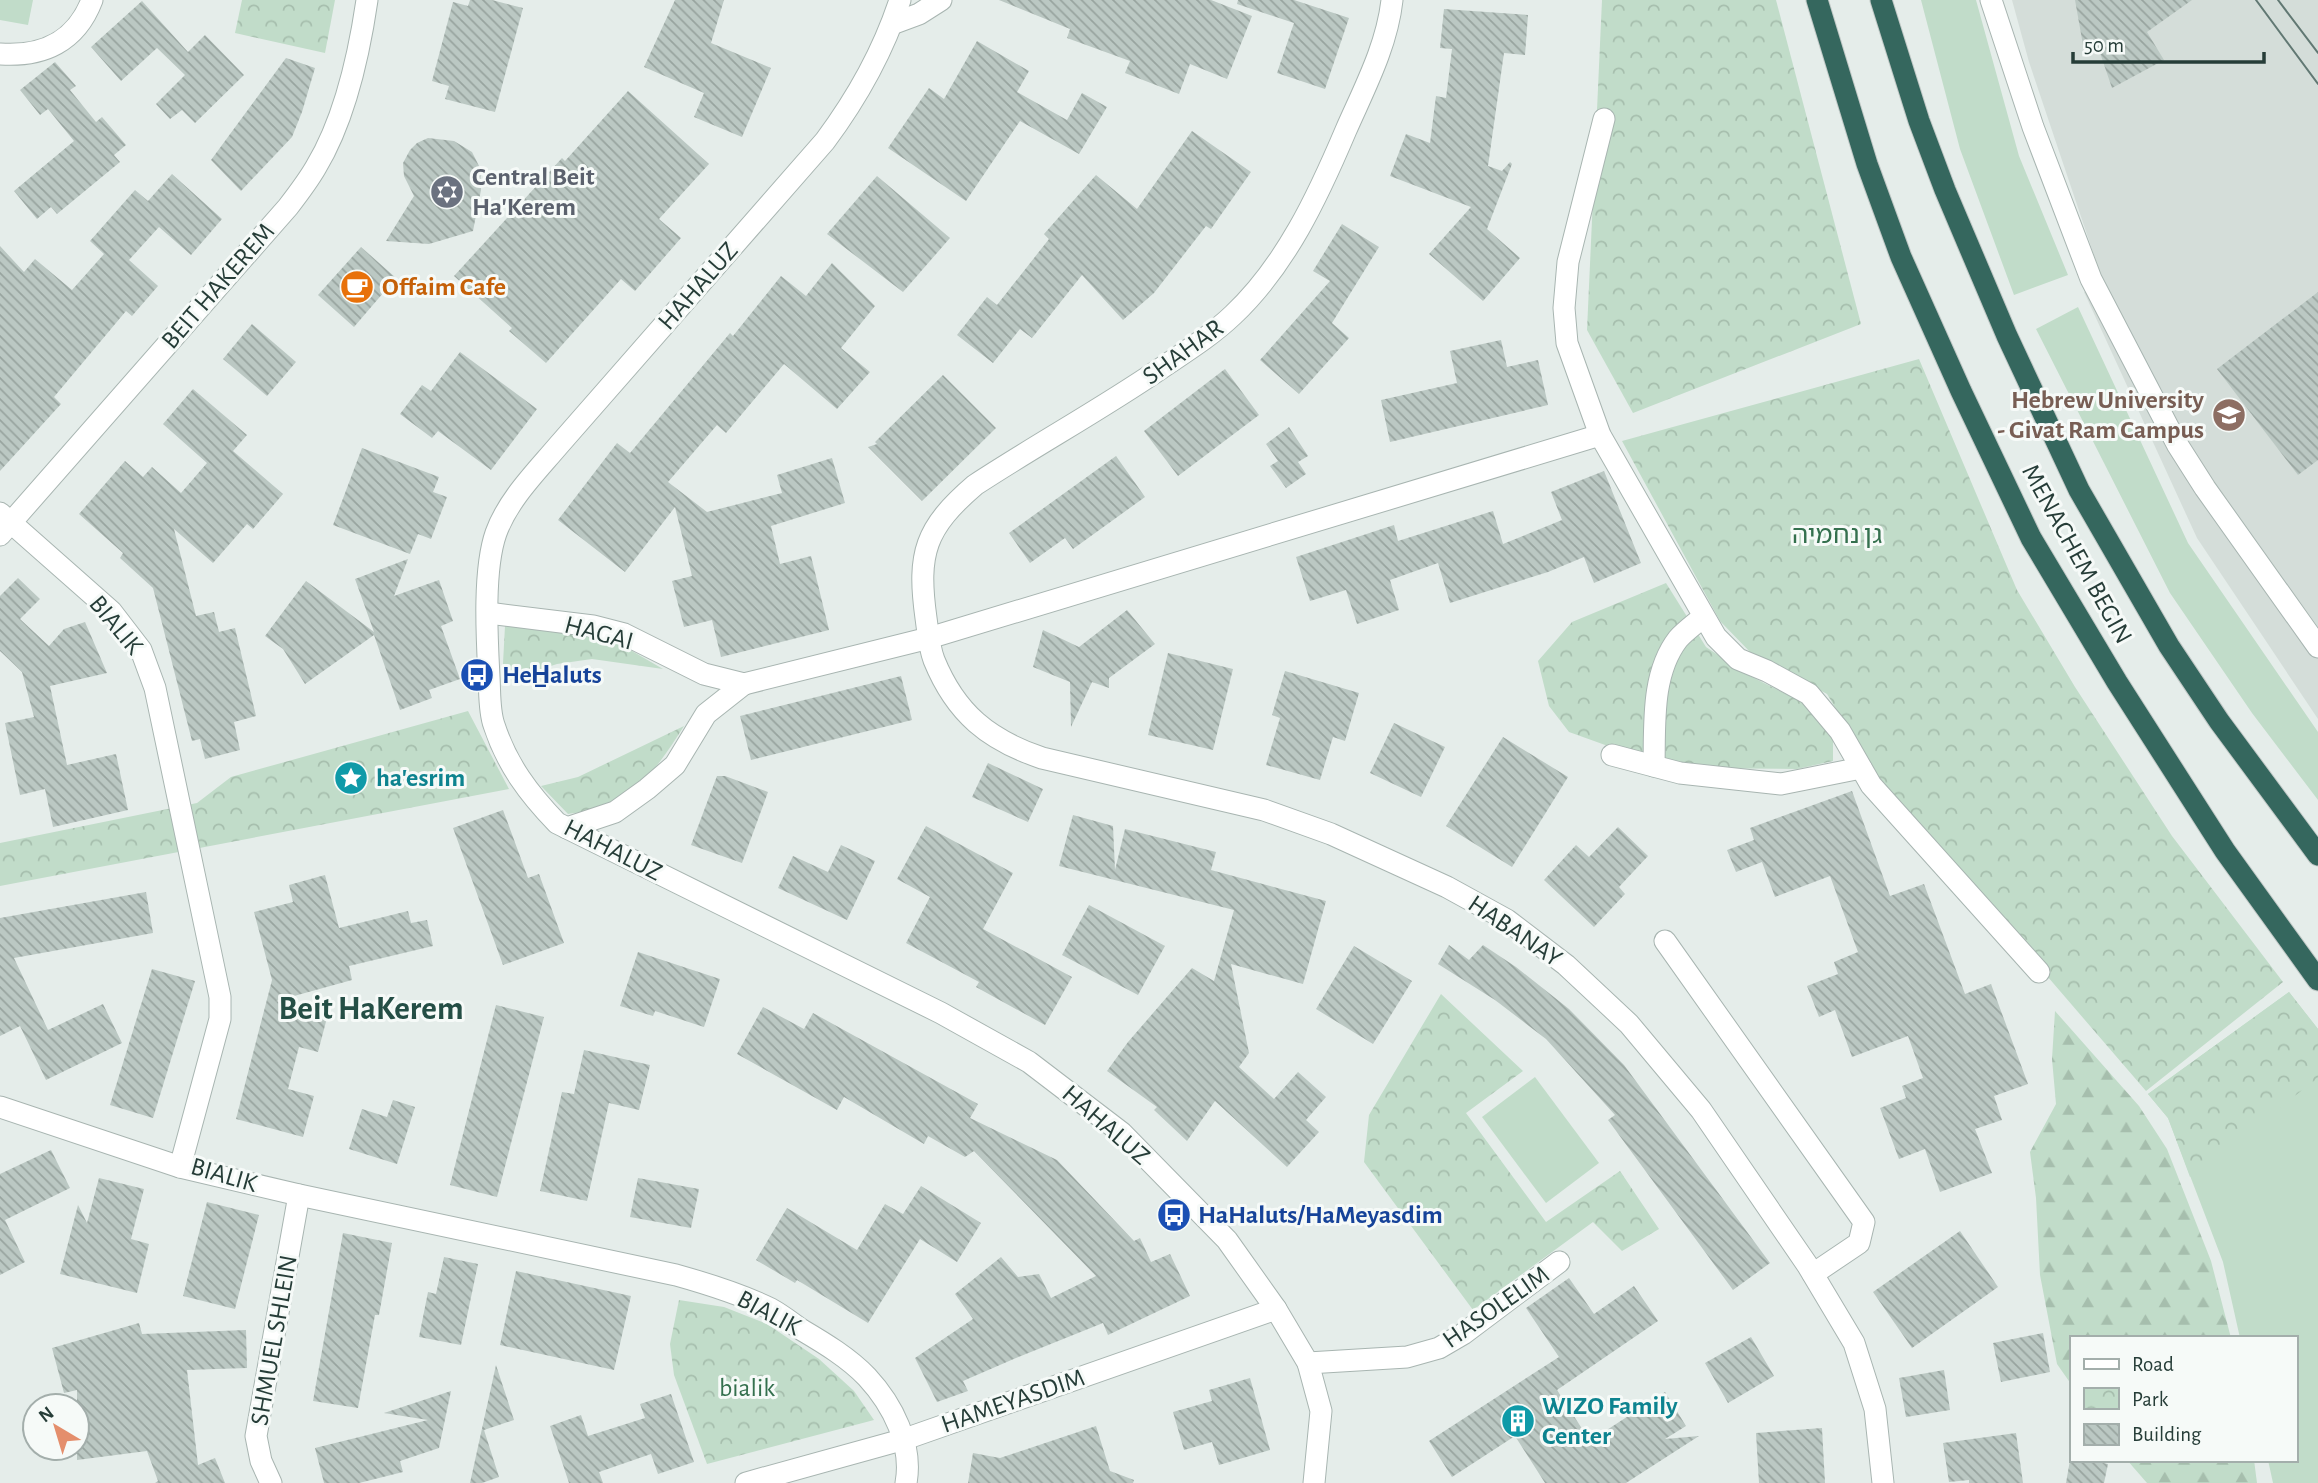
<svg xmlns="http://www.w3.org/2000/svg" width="2318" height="1483" font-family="'Alegreya Sans','Noto Sans Hebrew',sans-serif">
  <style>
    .built { fill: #d4ddd9 }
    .green { fill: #c1dcc9 }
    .forest { fill: url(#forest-firs) }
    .park { fill: url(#park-crowns) }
    .building { fill: url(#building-back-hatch) }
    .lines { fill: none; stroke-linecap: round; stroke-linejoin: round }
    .minor-casing { stroke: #a8b5b1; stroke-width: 23 }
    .highway-casing { stroke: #c2c9c7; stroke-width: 23 }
    .minor { stroke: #fff; stroke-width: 21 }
    .highway { stroke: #35675e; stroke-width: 21 }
    .tram { stroke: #617873; stroke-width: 2 }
    .labels { text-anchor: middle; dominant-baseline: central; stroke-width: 6; stroke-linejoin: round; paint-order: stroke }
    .worship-label { font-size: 26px; font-weight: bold; fill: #5b616d; stroke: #f6faf8; text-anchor: start }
    .street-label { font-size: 26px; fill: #263d38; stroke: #f6faf8 }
    .food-label { font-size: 26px; font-weight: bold; fill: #c56008; stroke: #f6faf8; text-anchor: start }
    .education-label { font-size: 26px; font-weight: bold; fill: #785e54; stroke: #f6faf8; text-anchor: end }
    .park-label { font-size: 26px; fill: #34704e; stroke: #f6faf8 }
    .transit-label { font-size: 26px; font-weight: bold; fill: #164399; stroke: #f6faf8; text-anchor: start }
    .culture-label { font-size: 26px; font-weight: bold; fill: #0d838f; stroke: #f6faf8; text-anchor: start }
    .district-label { font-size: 33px; font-weight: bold; fill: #244e45; stroke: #f6faf8 }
  </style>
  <defs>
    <pattern id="forest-firs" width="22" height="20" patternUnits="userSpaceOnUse" patternTransform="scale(1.75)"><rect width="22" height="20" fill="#c1dcc9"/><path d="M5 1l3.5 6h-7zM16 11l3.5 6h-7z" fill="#a6bead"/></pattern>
    <pattern id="park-crowns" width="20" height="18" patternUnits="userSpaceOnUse" patternTransform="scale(1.75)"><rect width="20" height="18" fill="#c1dcc9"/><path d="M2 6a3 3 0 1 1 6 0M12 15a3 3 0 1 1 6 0" fill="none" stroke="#a6bead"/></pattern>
    <pattern id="building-back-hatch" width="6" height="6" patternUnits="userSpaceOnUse" patternTransform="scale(1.75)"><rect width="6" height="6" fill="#bbc8c3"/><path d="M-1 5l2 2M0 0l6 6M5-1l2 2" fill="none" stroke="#98a49f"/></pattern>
  </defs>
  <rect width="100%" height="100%" fill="#e5edea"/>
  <polygon class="built" points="2012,0 2318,0 2318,719 2197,538 2084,292 2105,288 2029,62"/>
  <g class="green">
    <polygon points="0,0 33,0 28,25 0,20"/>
    <polygon points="1921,0 1976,0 2019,156 2068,275 2014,295 1960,149"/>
    <polygon points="2078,307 2188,543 2318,732 2318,800 2252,713 2170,593 2036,329"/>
    <polygon points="2289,992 2318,1029 2318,1483 2273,1483 2268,1460 2295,1460 2295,1338 2240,1338 2223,1262 2168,1118 2148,1094"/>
    <polygon points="1535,1077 1599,1163 1546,1203 1482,1117"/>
  </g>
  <g class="forest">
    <polygon points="2055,1011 2139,1106 2167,1149 2211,1261 2231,1338 2071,1338 2071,1384 2057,1364 2040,1275 2036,1198 2030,1152 2056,1104 2052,1059"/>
    <polygon points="2127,1460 2254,1460 2257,1483 2147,1483"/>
  </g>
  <g class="park">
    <polygon points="242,0 335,0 325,53 235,33"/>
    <polygon points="1602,0 1776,0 1861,324 1633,413 1587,330"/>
    <polygon points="1919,359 2017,590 2075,687 2172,836 2283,982 2146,1091 1880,782 1827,694 1750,652 1720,621 1622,441"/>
    <polygon points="1666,583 1706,647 1748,675 1800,701 1833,734 1833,761 1797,769 1683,768 1633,755 1569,732 1549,706 1538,661 1572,622"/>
    <polygon points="505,626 582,634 620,644 663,669 592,659 557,664 502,682"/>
    <polygon points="468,711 509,789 0,886 0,843 197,803 231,777"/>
    <path d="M 684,726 C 663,759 642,792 605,807 C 594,812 579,812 568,814 L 541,786 L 578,777 Z"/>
    <polygon points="2289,992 2318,1029 2318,1078 2190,1177 2168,1118 2148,1094"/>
    <polygon points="1441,994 1523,1071 1466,1113 1546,1222 1620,1171 1659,1229 1622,1251 1593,1222 1473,1310 1364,1162 1369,1115"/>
    <polygon points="679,1300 724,1307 767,1324 819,1359 854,1391 874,1420 707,1464 674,1375 670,1344"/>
  </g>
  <g class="building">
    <polygon points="470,0 492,0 523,8 495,112 445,99 449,86 432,81 453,2 468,6"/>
    <polygon points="675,0 724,0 711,43 771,68 742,137 694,117 704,93 644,67"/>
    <polygon points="999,0 1211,0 1252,16 1227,79 1190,64 1179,94 1125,73 1130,61 1067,38 1070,29"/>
    <polygon points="1238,0 1294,0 1349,18 1325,89 1277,73 1294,23 1237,4"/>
    <polygon points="2075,0 2192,0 2147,32 2164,60 2112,88 2098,47 2083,45"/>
    <polygon points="142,1 188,52 205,35 244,75 195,123 182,110 170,119 156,104 185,75 157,48 121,81 91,47"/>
    <polygon points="1444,9 1528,15 1525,55 1504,53 1488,166 1502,171 1510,162 1512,164 1487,229 1520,258 1483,301 1429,254 1471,207 1390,176 1406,134 1430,143 1436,96 1446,98 1452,49 1440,48"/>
    <polygon points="977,41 1029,71 1017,92 1067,120 1082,93 1107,107 1079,154 1020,121 966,201 888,148 929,88 944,99"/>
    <polygon points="286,58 315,68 302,112 292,137 241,191 211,160"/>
    <polygon points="55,62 76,86 70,90 96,122 102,117 126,145 114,155 120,162 57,214 51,207 37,219 14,191 74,141 48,109 40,115 20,90"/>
    <polygon points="628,91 709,164 659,219 681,238 635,291 621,279 546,363 509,331 512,328 454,276 562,158 565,161"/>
    <polygon points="1192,131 1251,172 1211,229 1206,226 1154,293 1123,320 1082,275 1032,338 1020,329 993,363 957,335 987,297 997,305 1049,239 1044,234 1096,175 1137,209"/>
    <polygon points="428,138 454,141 472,152 480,168 481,190 473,231 429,244 386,241 414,196 404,176 403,163 410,150 417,143"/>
    <polygon points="172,174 222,219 191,255 159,227 129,260 158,286 132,316 126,311 54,397 61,404 0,471 0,246 24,272 35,259 72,290 104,254 90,241 135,190 148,201"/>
    <polygon points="877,176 950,238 903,292 827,234"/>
    <polygon points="1342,224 1379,247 1332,323 1349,338 1299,394 1260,360 1330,281 1313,271"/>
    <polygon points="361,247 396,278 354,327 318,295"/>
    <polygon points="832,263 875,306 841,348 870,372 837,409 784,364 726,433 717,425 668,482 707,512 782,493 777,475 832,458 845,503 771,526 780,564 811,556 829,630 721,657 712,620 684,627 672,581 692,576 675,507 625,572 558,520 617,443 630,453 730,333 733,336 781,276 806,296"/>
    <polygon points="2318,292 2318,460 2298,475 2217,369"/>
    <polygon points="252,324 296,362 267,396 223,359"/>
    <polygon points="1501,340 1507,367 1538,360 1548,405 1390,442 1381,400 1457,383 1450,351"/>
    <polygon points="460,352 537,409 491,470 438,431 432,438 400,414 422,385 431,391"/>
    <polygon points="1225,369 1259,415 1178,476 1144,431"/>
    <polygon points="943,375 996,428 922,501 868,447 877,444 875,442"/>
    <polygon points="193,389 247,435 233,451 283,494 253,529 247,524 213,563 174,529 196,616 214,612 219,632 235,628 256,716 234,722 240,750 205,759 200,739 192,741 153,588 120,558 123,553 79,514 125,461 143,477 152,467 181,493 207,463 163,424"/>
    <polygon points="1289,427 1308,456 1298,462 1306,474 1286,488 1270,466 1278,461 1266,444"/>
    <polygon points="362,448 439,477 433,492 447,497 431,539 418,534 410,554 333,525"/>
    <polygon points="1116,456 1145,497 1073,549 1065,538 1030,563 1009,533"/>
    <polygon points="1604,471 1641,563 1594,583 1584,557 1548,572 1450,603 1438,563 1390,580 1399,610 1357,624 1346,590 1310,601 1296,557 1394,525 1398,541 1493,511 1503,544 1562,520 1551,492"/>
    <polygon points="408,559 394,596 439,580 453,621 441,626 460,679 429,690 432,698 400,710 374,635 305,684 283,649 265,636 306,581 374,632 355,579"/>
    <polygon points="18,578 40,599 20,619 49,646 64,629 85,622 107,673 50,686 67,765 116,754 128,810 53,827 45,789 20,795 5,723 34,717 22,672 0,651 0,596"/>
    <polygon points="1127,610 1155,644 1109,678 1109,688 1092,682 1071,727 1070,682 1033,667 1043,630 1079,647"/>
    <polygon points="1168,653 1233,669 1213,750 1148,735"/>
    <polygon points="1285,671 1359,693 1345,741 1333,737 1320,780 1266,765 1280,718 1272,715"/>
    <polygon points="901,676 912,720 751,760 740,716"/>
    <polygon points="1394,723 1445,747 1421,797 1370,773"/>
    <polygon points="1503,737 1568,777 1512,867 1446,826"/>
    <polygon points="988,763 1043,789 1028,822 972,797"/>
    <polygon points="717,776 725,776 768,792 742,863 691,845"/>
    <polygon points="1852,791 1890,896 1924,884 1965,994 1991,984 2028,1084 1994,1096 2002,1120 1975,1129 1992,1173 1940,1192 1925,1149 1899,1159 1880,1108 1906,1098 1902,1086 1923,1078 1908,1036 1852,1057 1835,1010 1819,1017 1807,986 1838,974 1834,962 1858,952 1830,876 1775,897 1762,862 1736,872 1727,850 1754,840 1750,828"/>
    <polygon points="503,810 528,878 539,874 564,943 503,965 453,828"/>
    <polygon points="1073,815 1113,826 1115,870 1125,829 1216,852 1211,870 1326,901 1303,984 1231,964 1249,1053 1239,1067 1274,1099 1298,1072 1326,1097 1306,1120 1319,1132 1287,1167 1215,1101 1187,1141 1154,1110 1157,1107 1107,1071 1128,1042 1192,968 1214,981 1234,910 1059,866"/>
    <polygon points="926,826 1013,873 983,929 1072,977 1045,1025 976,987 979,982 906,943 930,897 897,879"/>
    <polygon points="1618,827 1648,856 1619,887 1625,894 1594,927 1544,880 1576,845 1589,857"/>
    <polygon points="841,845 875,861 847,920 778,888 793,856 828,872"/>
    <polygon points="325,875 339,928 408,911 411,923 427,920 433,946 349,966 352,980 276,1001 328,1014 318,1052 299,1047 288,1089 314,1096 303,1137 236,1119 272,980 254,912 293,902 289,885"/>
    <polygon points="146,892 153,933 14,958 48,1030 103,1004 122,1043 46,1080 20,1026 0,1036 0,918"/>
    <polygon points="1089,905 1165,946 1138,995 1062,955"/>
    <polygon points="1449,945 1469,960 1483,945 1516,967 1569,1009 1624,1065 1770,1263 1733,1290 1608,1120 1615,1115 1546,1039 1495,1000 1438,964"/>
    <polygon points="1354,946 1412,981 1373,1044 1316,1009"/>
    <polygon points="638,952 720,979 704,1027 655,1011 653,1016 620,1006"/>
    <polygon points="152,969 195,981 153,1118 110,1105"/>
    <polygon points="496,1005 544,1017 497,1197 450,1185"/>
    <polygon points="763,1007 804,1029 813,1013 978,1104 970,1118 1057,1160 1134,1241 1140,1238 1151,1262 1170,1254 1190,1296 1108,1335 1103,1323 1016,1358 963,1381 968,1391 937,1402 915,1358 973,1319 955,1294 1001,1257 1018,1277 1039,1274 1051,1298 1096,1276 974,1151 965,1157 928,1136 924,1144 844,1097 837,1110 737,1054"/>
    <polygon points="584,1050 650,1065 639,1110 609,1103 587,1201 540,1191 562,1092 574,1094"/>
    <polygon points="393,1100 415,1107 397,1164 349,1149 362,1109 387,1117"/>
    <polygon points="51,1150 70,1188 5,1220 25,1262 0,1275 0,1174"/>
    <polygon points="99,1178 144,1189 131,1239 149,1244 137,1293 60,1274 78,1205 87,1223"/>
    <polygon points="638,1178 699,1189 691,1228 630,1217"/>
    <polygon points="921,1186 981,1223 957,1262 920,1239 868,1323 797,1280 795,1283 756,1260 787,1208 857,1250 885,1204 903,1214"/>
    <polygon points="207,1202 259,1215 235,1309 183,1296"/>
    <polygon points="1960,1231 1998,1287 1912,1348 1873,1292"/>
    <polygon points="343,1233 392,1243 379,1315 375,1315 358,1408 313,1401"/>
    <polygon points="444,1257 478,1264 461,1345 419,1337 428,1292 436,1294"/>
    <polygon points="516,1271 631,1296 614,1370 500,1345"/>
    <polygon points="1569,1278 1594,1314 1634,1286 1658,1321 1557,1390 1590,1441 1665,1392 1686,1426 1665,1439 1699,1436 1626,1483 1545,1483 1515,1436 1452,1477 1429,1441 1559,1357 1526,1308"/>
    <polygon points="139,1323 142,1334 246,1330 247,1368 187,1370 198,1465 215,1458 225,1483 155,1483 158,1481 147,1451 77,1460 77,1390 64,1393 52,1348"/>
    <polygon points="2043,1333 2050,1372 2001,1382 1993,1343"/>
    <polygon points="1751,1337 1774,1376 1728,1403 1705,1363"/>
    <polygon points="496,1365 514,1420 484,1430 499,1477 482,1483 470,1483"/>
    <polygon points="1944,1370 1950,1410 1906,1417 1899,1378"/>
    <polygon points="1250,1378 1270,1450 1219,1465 1212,1442 1184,1450 1173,1412 1212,1401 1209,1390"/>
    <polygon points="451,1391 439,1448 400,1461 403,1472 359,1483 324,1483 315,1448 428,1420 384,1413"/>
    <polygon points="671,1394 694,1462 658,1474 651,1454 599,1472 603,1483 569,1483 550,1426 581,1415 588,1436 645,1418 640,1404"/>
    <polygon points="1096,1426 1110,1471 1134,1480 1133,1483 968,1483 973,1453 1000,1458"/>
    <polygon points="1822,1428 1825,1483 1759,1483 1756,1433"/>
    <polygon points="2016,1433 2023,1483 1969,1483 1969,1480 1949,1482 1943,1443"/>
    <polygon points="2070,1460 2090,1460 2108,1464 2104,1483 2066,1483"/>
  </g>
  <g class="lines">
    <g class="minor-casing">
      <g id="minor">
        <path d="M 900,0 C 883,52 857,98 825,141 L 558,446 C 535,473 508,500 496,533 C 483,570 487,638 489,677 C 490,693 489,711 494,725 C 507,765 529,794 557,823 L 941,1013 L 1029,1062 L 1122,1133 L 1227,1240 L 1276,1309 L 1308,1363 L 1321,1411 L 1314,1483"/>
        <path d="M 1392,0 C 1387,46 1364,89 1346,130 C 1318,196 1286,265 1233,315 C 1211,336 1185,352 1160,369 C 1100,410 1036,445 975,485 C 925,528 917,553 926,618 C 928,632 929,647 934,660 C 956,714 989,740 1042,758 L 1264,810 L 1331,834 L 1447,887 L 1507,920 L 1566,965 L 1629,1024 L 1701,1110 L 1808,1266 L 1854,1343 L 1875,1409 L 1883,1483"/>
        <polyline points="1991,0 2033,127 2091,279 2177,444 2205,488 2318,647"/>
        <polyline points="892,24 919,14 941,0"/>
        <path d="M 0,54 C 43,57 76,42 92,0"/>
        <polyline points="1604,119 1568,262 1564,308 1567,343 1600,435 1716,637 1738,659 1767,671 1809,694 1840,731 1871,785 2039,972"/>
        <polyline points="0,513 111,611 141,650 155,688 220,997 220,1019 180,1167"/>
        <path d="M 0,535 L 288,207 C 298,194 308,181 316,167 C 345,119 359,55 367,0"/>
        <polyline points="488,613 593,626 624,634 704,674 744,684 706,714 675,765 647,789 615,812 567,828"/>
        <polyline points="744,684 929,638 1600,435"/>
        <polyline points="1612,755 1680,773 1781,784 1861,768"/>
        <path d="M 1654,766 C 1655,725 1651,674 1678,639 C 1685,631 1695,624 1703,617"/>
        <polyline points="1665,941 1864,1222 1859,1243 1813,1274"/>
        <path d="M 0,1107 L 180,1167 L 299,1195 L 676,1275 C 708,1284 741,1294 771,1309 C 782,1315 792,1323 802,1330 C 824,1343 849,1358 867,1377 C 893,1405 913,1445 906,1483"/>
        <polyline points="1308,1363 1407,1357 1439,1348 1463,1334 1559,1262"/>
        <polyline points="271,1483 261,1461 256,1436 299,1195"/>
        <polyline points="746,1483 905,1439 1276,1309"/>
      </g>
    </g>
    <g class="highway-casing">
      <g id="highway">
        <polyline points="1817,0 1867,164 1901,257 1961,391 2031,538 2117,682 2225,851 2318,980"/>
        <polyline points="1881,0 1919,121 1945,190 2007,336 2079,490 2169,646 2219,721 2318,855"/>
      </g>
    </g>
    <use href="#minor" class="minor"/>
    <use href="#highway" class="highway"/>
    <g class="tram">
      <polyline points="2256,0 2318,84"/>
      <polyline points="2278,0 2318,53"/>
    </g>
  </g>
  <defs>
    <g id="synagogue-disc" transform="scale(1.75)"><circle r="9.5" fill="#6b7280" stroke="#f6faf8"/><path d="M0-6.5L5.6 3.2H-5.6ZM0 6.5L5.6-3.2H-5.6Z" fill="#fff"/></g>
    <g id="cafe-disc" transform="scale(1.75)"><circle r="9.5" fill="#e8710a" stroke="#f6faf8"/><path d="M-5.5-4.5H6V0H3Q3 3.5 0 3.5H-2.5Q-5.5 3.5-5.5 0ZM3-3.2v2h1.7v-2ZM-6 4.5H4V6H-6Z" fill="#fff"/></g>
    <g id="university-disc" transform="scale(1.75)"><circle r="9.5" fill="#8d6e63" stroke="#f6faf8"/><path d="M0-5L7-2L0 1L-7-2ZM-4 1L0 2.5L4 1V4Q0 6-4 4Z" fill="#fff"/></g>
    <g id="bus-disc" transform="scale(1.75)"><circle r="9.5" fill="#1a4fb4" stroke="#f6faf8"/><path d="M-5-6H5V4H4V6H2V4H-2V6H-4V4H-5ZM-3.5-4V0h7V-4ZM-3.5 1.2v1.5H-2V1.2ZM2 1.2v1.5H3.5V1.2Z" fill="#fff"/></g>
    <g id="sight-disc" transform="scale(1.75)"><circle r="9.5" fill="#0f9aa8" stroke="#f6faf8"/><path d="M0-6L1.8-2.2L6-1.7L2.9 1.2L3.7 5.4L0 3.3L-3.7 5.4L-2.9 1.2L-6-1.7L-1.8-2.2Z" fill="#fff"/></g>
    <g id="building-disc" transform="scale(1.75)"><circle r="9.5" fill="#0f9aa8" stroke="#f6faf8"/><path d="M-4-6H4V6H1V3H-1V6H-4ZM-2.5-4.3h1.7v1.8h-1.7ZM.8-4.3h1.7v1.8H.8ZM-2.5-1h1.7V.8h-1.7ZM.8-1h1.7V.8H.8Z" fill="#fff"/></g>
  </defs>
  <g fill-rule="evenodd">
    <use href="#synagogue-disc" x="447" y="192"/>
    <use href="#cafe-disc" x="357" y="287"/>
    <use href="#university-disc" x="2229" y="415"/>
    <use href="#bus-disc" x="477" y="675"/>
    <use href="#sight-disc" x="351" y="778"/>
    <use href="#bus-disc" x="1174" y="1215"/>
    <use href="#building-disc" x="1518" y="1421"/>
  </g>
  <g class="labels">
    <g class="worship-label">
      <text x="472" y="177">Central Beit<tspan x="472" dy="30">Ha'Kerem</tspan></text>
    </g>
    <g class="street-label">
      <text transform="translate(218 286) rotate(-49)">BEIT HAKEREM</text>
      <text transform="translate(698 286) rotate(-49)">HAHALUZ</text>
      <text transform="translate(1183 352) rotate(-36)">SHAHAR</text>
      <text transform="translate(2077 554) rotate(61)">MENACHEM BEGIN</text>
      <text transform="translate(116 625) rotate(50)">BIALIK</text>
      <text transform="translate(599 633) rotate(15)">HAGAI</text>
      <text transform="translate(613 850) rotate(27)">HAHALUZ</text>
      <text transform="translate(1515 931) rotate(34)">HABANAY</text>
      <text transform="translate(1106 1125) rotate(41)">HAHALUZ</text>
      <text transform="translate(224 1175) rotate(16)">BIALIK</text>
      <text transform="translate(1496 1307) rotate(-35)">HASOLELIM</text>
      <text transform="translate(769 1313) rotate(28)">BIALIK</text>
      <text transform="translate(274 1340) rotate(-80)">SHMUEL SHLEIN</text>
      <text transform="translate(1013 1401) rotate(-19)">HAMEYASDIM</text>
    </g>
    <g class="food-label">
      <text x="382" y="287">Offaim Cafe</text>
    </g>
    <g class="education-label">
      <text x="2204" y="400">Hebrew University<tspan x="2204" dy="30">- Givat Ram Campus</tspan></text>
    </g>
    <g class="park-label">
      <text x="1837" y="535">גן נחמיה</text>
      <text x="747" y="1388">bialik</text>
    </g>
    <g class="transit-label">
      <text x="502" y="675">HeH̠aluts</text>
      <text x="1198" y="1215">HaHaluts/HaMeyasdim</text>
    </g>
    <g class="culture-label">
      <text x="376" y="778">ha'esrim</text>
      <text x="1542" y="1406">WIZO Family<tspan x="1542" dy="30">Center</tspan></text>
    </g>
    <g class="district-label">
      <text x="371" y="1009">Beit HaKerem</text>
    </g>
  </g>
  <rect x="2070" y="1336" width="228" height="126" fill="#f6faf8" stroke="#a3aeab" stroke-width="2"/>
  <rect x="2084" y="1359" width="35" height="10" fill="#ffffff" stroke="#a3aeab" stroke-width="2"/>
  <text x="2132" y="1371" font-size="21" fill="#263d38">Road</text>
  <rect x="2084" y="1388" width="35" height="21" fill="url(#park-crowns)" stroke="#a3aeab" stroke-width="2"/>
  <text x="2132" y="1406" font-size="21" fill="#263d38">Park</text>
  <rect x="2084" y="1424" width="35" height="21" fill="url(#building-back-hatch)" stroke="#a3aeab" stroke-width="2"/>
  <text x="2132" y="1441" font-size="21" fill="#263d38">Building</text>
  <g transform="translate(56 1427) rotate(322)"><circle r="33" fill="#f6faf8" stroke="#a3aeab" stroke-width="2"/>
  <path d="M0-5L12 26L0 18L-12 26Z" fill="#e48e6c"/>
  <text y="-10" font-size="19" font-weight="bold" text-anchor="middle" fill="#263d38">N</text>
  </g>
  <path d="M2073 52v10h191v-10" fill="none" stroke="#263d38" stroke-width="3.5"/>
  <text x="2084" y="52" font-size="21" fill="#263d38" stroke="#f6faf8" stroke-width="5" paint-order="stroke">50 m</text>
</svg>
